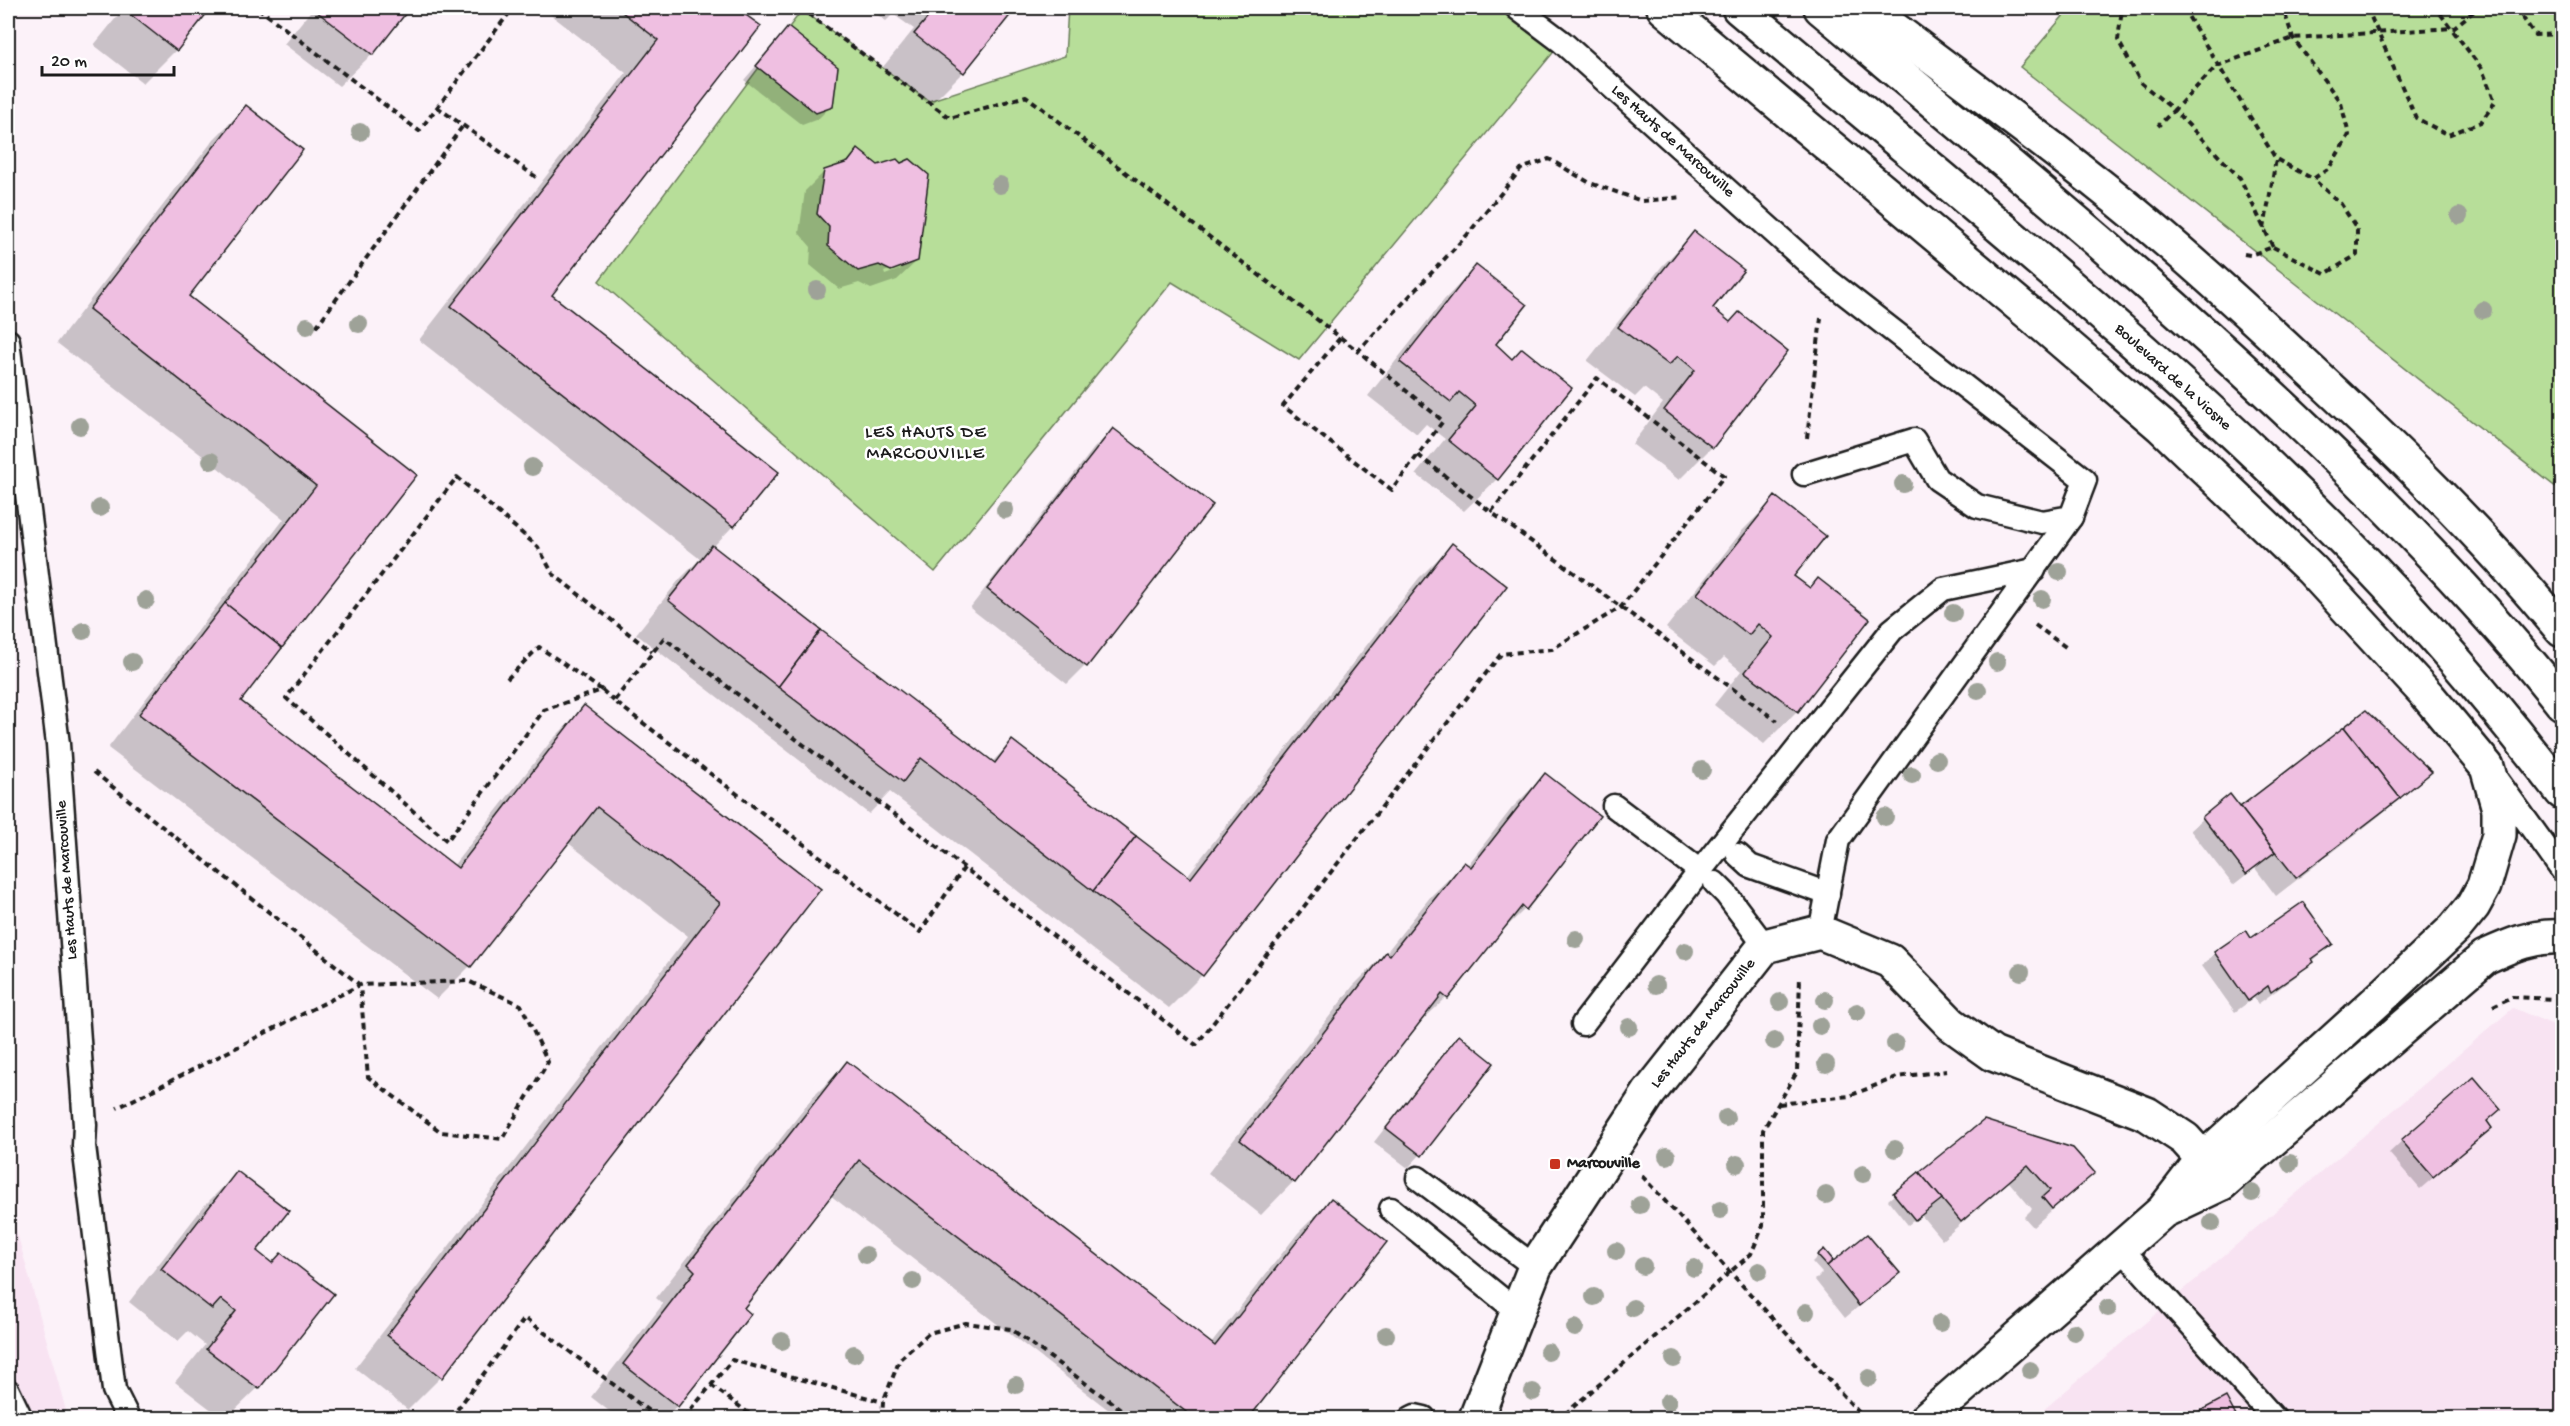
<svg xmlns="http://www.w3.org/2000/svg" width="2570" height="1426" font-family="'Gochi Hand',sans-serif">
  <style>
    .built { fill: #f8e3f2 }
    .green { fill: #b7de99; stroke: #6a7d5a; stroke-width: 1.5 }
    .shadow { fill: #0003; fill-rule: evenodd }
    .building { fill: #efbfe1; stroke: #1c1c1c; stroke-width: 1.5 }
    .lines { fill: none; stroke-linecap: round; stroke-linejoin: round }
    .lane-casing { stroke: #1c1c1c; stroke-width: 27 }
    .street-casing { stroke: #1c1c1c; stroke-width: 38 }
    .secondary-casing { stroke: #1c1c1c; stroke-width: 38 }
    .primary-casing { stroke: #1c1c1c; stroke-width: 38 }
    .path { stroke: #1c1c1c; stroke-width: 4; stroke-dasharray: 6 4.5; stroke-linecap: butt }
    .lane { stroke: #fff; stroke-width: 22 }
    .street { stroke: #fff; stroke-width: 33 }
    .secondary { stroke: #fff; stroke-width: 33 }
    .primary { stroke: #fff; stroke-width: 33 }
    .tree { fill: #9ea298 }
    .poi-dot { fill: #c8321e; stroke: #fff; stroke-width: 2 }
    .labels { text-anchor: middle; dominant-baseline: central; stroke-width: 5; stroke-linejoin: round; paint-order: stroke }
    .street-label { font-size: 16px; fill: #1c1c1c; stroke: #fff }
    .poi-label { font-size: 16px; font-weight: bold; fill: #1c1c1c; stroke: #fff; text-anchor: start }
    .neighbourhood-label { font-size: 18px; letter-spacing: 1.5px; fill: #1c1c1c; stroke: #fff }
  </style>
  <rect width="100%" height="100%" fill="#fcf2f9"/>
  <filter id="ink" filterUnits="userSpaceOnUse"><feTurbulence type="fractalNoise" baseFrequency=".0167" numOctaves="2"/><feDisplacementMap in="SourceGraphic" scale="12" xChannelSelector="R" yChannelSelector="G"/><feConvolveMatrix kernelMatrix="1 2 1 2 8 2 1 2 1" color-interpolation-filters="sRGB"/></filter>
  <g filter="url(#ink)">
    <g class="built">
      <polygon points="2513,1008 2556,1026 2562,1032 2562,1418 2034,1418"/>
      <polygon points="8,1200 68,1418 8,1418"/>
    </g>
    <g class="green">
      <polygon points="1068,8 1517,8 1562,42 1299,360 1172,282 935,572 599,281 802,10 929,101 1065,56"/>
      <polygon points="2070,8 2562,8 2562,492 2020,67"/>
    </g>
    <g class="shadow">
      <polygon points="124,8 209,8 176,50 143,83 94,45"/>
      <polygon points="313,8 408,8 372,54 339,86 284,44"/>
      <polygon points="542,8 734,8 758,26 550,295 777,472 733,526 712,548 992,762 1012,742 1187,876 1419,578 1452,545 1202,975 1169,1008 890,792 869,814 636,634 679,580 700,559 419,340 626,73"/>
      <polygon points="868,8 1014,8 963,72 930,105 883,67 914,29 893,14 886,21"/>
      <polygon points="788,29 831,106 818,119 802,125 744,80"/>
      <polygon points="246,107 186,296 415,475 238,702 453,866 552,740 585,707 819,889 441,1377 408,1410 355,1368 688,936 567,842 470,966 437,999 108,748 284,519 57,343 214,139"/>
      <path d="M 858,151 L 878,166 L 901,165 L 917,261 L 897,280 L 871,289 L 859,283 L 839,289 L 810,265 L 811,247 L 799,233 L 805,191 L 824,172 L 845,164 ZM 901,266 L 901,269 L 885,275 L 884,272 Z"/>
      <polygon points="1694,233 1711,309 1730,324 1786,352 1712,447 1679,480 1632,444 1663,403 1644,388 1635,397 1587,361 1662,266"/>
      <polygon points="1476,267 1493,345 1497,479 1464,511 1416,474 1445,439 1426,424 1417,434 1368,396 1444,300"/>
      <polygon points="1113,430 1085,666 1067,684 970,608 1094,448"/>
      <polygon points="1775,498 1792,576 1809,589 1868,619 1797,711 1764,744 1714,705 1741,671 1724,657 1715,666 1666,628 1742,531"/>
      <polygon points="2430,772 2379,816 2276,896 2255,868 2233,885 2190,830 2230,796 2240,809"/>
      <polygon points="1545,775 1525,909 1492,941 1446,998 1412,1030 1293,1182 1261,1215 1208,1173 1353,986 1385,954 1431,896 1464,864 1467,866 1512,808"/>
      <polygon points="2245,932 2251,940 2331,944 2299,974 2258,1004 2254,998 2235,1012 2202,966 2215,953"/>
      <polygon points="1459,1037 1492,1064 1420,1155 1408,1168 1374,1142 1446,1050"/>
      <polygon points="847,1063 1211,1344 1298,1233 1331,1200 1385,1242 1247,1418 1119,1418 830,1195 742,1308 677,1406 664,1418 618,1418 591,1397 663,1304 656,1298 814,1096"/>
      <polygon points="2499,1109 2486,1122 2477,1140 2420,1189 2389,1153 2402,1141"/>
      <polygon points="1984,1122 2093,1173 2033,1227 2024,1217 2032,1209 2009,1182 1942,1240 1921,1215 1908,1225 1888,1200"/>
      <polygon points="237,1173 254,1251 272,1264 332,1294 258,1388 227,1418 222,1418 175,1382 205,1345 188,1331 178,1341 129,1302 204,1206"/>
      <polygon points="1867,1236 1898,1273 1845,1318 1815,1280 1822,1273 1812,1262 1818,1256 1831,1260 1826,1266 1827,1267"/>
      <polygon points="2225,1399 2236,1418 2190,1418"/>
    </g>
    <g class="building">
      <polygon points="129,8 211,8 177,51 126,11"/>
      <polygon points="319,8 410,8 373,55 316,11"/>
      <polygon points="617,8 736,8 761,26 552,295 779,472 734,527 451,306 658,40"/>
      <polygon points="936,8 1016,8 964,73 914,34"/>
      <polygon points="788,27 838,67 833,107 816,113 756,66"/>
      <polygon points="246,105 303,150 189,296 417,475 282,648 225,603 316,486 89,309"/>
      <polygon points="858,149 878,165 897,159 901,163 910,159 929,175 918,261 891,271 879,265 858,271 828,246 829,227 817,214 824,170 848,162"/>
      <polygon points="1694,231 1744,270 1713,308 1730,322 1739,312 1788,351 1713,448 1664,410 1695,370 1678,356 1669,365 1618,327"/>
      <polygon points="1476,265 1527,305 1496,344 1512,359 1522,348 1572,388 1498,480 1448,440 1476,406 1459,392 1451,402 1400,362"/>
      <polygon points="1113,428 1213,505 1087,667 987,589"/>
      <polygon points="1775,496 1826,536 1794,576 1810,588 1818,578 1870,619 1798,712 1745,672 1773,637 1758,624 1749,635 1697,594"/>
      <polygon points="1452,543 1507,586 1203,976 1093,891 1136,836 1191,878"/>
      <polygon points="712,545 821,630 778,687 668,600"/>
      <polygon points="225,603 282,648 241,701 458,868 584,705 821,889 442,1378 387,1335 720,903 597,807 471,967 139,714"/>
      <polygon points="821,630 995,763 1012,740 1136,836 1093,891 921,758 903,782 778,687"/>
      <polygon points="2366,710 2432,772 2400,798 2344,727"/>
      <polygon points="2344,727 2400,798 2296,878 2240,807"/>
      <polygon points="1545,773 1600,816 1526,910 1522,906 1448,999 1442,994 1295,1183 1240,1140 1386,952 1390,955 1464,862 1471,867"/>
      <polygon points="2230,794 2275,852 2246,874 2202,817"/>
      <polygon points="2303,902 2333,944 2312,959 2314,962 2271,992 2268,986 2248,1001 2214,952 2246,930 2251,938"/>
      <polygon points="1459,1035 1494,1063 1422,1156 1386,1128"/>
      <polygon points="847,1061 1215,1346 1331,1198 1387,1242 1249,1418 1194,1418 859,1160 744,1308 751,1314 678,1407 623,1364 695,1271 688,1264"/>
      <polygon points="2474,1077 2501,1109 2487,1121 2492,1128 2433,1177 2401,1140"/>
      <polygon points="1984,1120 2073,1148 2095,1173 2052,1209 2042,1197 2050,1190 2028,1165 1961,1222 1919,1172"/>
      <polygon points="237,1171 289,1211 257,1251 272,1263 281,1253 334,1294 259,1389 206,1349 236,1311 221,1299 212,1309 161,1269"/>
      <polygon points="1919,1172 1942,1199 1915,1220 1893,1193"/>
      <polygon points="1867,1234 1900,1273 1859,1306 1827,1266"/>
      <polygon points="1824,1249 1833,1260 1827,1266 1817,1255"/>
      <polygon points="2226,1397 2237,1418 2187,1418"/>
    </g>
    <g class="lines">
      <g class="lane-casing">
        <g id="lane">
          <polyline points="1517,8 1562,42 1825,278 2085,480 2071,517 2042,522 1977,506 1937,479 1914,440 1804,474"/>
          <polyline points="8,341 58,744 85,1125 84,1146 114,1390 128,1418"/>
          <polyline points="2497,780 2562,870"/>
          <polyline points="1614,806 1700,871"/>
          <polyline points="1738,855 1750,866 1828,894"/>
          <polyline points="1715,883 1726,894 1765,946"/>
          <polyline points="1820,932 1838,840 2071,517"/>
          <polyline points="1583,1024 1700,871 1892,630 1943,589 2034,570"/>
          <polyline points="1418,1178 1535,1267"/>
          <polyline points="1391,1209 1519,1313"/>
          <polyline points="2121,1248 2274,1418"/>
          <polyline points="8,1391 21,1418"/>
          <polyline points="1411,1418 1415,1416 1424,1418"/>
        </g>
      </g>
      <g class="street-casing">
        <polyline id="street" points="1476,1418 1535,1267 1649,1093 1765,946 1820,932 1890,961 1951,1024 1993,1054 2147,1114 2185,1139 2203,1159"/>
      </g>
      <g class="secondary-casing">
        <polyline id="secondary" points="1927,1418 2163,1211 2203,1159 2222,1183 2163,1211"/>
      </g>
      <g class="primary-casing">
        <g id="primary">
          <polyline points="1664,8 2042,324 2161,426 2311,569 2428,696 2487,767 2499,809 2499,835 2484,886 2473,906 2455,928 2386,993 2203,1159"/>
          <path d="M 1739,8 C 1955,190 2177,366 2373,570 C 2440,640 2503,715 2562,792"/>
          <path d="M 1821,8 C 2003,160 2187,310 2356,477 C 2428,549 2499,623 2562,703"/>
          <path d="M 1866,8 C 1943,66 2022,124 2098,184 C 2168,239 2235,300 2300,361 C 2392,446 2483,534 2562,630"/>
          <path d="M 2222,1183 L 2485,957 C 2511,945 2534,935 2562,937"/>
        </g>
      </g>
      <g class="path">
        <polyline points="258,8 419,131 513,8"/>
        <polyline points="800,8 950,118 1026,96 1358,351 1467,235 1521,169 1549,159 1590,183 1642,201 1683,197"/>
        <polyline points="2127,8 2122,9 2118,40 2141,83 2174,110 2158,126"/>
        <polyline points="2183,8 2276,159 2313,179 2329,168 2349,135 2341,103 2293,38 2283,8"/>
        <polyline points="2367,8 2416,118 2448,135 2481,122 2495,102 2482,69 2436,8"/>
        <polyline points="2516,8 2535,35 2562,34"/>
        <polyline points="437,107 536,177"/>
        <polyline points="2264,229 2276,159"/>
        <polyline points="2273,247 2325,274 2357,255 2357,229 2341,204 2313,179"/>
        <polyline points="2244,254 2250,255 2273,247 2240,178 2174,110 2217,66 2293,38 2453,28 2478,8"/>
        <polyline points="316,327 462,127"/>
        <polyline points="1340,338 1283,406 1392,490 1443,421 1358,351"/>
        <polyline points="1807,438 1821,318"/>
        <polyline points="1418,455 1491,512"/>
        <polyline points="2035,625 2067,648"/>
        <polyline points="507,679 539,647 602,690 544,710 447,841 286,698 457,477 538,547 553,574 652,652"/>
        <polyline points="602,690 614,701"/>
        <polyline points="94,772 360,985 468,981 521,1005 548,1062 502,1139 441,1132 368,1077 360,985 117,1108"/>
        <polyline points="964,868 920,932 614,701 664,638 1196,1045 1501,654 1552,649 1621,607 1724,476 1597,378 1491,512 1777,721"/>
        <polyline points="2493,1006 2512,997 2557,999 2562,1003"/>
        <polyline points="1779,1104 1849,1096 1897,1077 1947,1071"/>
        <polyline points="1642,1176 1864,1418"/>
        <polyline points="711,1385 755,1418"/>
        <polyline points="1565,1414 1751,1254 1763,1226 1763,1130 1797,1072 1800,977"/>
        <polyline points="451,1418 525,1318 658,1418"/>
        <polyline points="684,1418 732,1360 883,1402"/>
        <polyline points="882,1418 883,1402 900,1359 929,1333 966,1323 1011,1329 1133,1418"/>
      </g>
      <use href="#lane" class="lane"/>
      <use href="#street" class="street"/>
      <use href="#secondary" class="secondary"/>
      <use href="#primary" class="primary"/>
    </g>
    <g class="tree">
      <circle cx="360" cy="132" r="9"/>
      <circle cx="1000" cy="185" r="9"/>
      <circle cx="2459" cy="216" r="9"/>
      <circle cx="817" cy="290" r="9"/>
      <circle cx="2483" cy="310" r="9"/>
      <circle cx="359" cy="324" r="9"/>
      <circle cx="307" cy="326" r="9"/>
      <circle cx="80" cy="426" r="9"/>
      <circle cx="211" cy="461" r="9"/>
      <circle cx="532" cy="467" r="9"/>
      <circle cx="1903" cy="484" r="9"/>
      <circle cx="100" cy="508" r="9"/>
      <circle cx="1005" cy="510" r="9"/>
      <circle cx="2059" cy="572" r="9"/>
      <circle cx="2042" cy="599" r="9"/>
      <circle cx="146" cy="600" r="9"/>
      <circle cx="1953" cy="613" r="9"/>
      <circle cx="83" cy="631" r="9"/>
      <circle cx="132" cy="662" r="9"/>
      <circle cx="1997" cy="662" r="9"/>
      <circle cx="1978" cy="690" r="9"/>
      <circle cx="1937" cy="760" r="9"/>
      <circle cx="1702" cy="770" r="9"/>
      <circle cx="1912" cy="775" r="9"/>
      <circle cx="1885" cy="817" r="9"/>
      <circle cx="1576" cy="939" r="9"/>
      <circle cx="1685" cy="951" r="9"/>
      <circle cx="2021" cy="972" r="9"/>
      <circle cx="1656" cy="985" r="9"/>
      <circle cx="1825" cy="1000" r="9"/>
      <circle cx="1780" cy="1002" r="9"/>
      <circle cx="1857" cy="1012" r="9"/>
      <circle cx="1820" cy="1026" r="9"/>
      <circle cx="1629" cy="1027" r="9"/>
      <circle cx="1774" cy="1041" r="9"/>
      <circle cx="1895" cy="1044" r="9"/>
      <circle cx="1826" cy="1064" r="9"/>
      <circle cx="1726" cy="1118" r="9"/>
      <circle cx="1895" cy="1149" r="9"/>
      <circle cx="1667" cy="1156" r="9"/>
      <circle cx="2290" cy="1163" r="9"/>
      <circle cx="1737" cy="1164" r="9"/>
      <circle cx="1863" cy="1174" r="9"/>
      <circle cx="2252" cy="1193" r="9"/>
      <circle cx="1826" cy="1195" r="9"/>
      <circle cx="1640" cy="1205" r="9"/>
      <circle cx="1720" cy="1210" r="9"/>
      <circle cx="2212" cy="1223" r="9"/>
      <circle cx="1616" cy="1251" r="9"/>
      <circle cx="866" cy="1255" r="9"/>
      <circle cx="1643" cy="1266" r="9"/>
      <circle cx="1694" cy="1268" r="9"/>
      <circle cx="1759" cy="1271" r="9"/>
      <circle cx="913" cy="1281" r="9"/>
      <circle cx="1594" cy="1297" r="9"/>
      <circle cx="1633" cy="1308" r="9"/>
      <circle cx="2108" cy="1308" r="9"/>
      <circle cx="1806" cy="1312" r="9"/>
      <circle cx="1940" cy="1323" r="9"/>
      <circle cx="1575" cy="1328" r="9"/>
      <circle cx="2074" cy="1332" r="9"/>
      <circle cx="1386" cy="1335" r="9"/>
      <circle cx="782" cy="1341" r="9"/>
      <circle cx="1548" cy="1352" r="9"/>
      <circle cx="854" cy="1354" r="9"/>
      <circle cx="1674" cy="1359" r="9"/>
      <circle cx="2030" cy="1370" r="9"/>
      <circle cx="1869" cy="1378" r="9"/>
      <circle cx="1016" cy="1385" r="9"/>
      <circle cx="1533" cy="1392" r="9"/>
      <circle cx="1668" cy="1402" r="9"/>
    </g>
  </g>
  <rect class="poi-dot" x="1549" y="1158" width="12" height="12" rx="3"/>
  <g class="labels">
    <g class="street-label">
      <text transform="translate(1672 142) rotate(42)">Les Hauts de Marcouville</text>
      <text transform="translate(2172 378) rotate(42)">Boulevard de la Viosne</text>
      <text transform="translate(68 880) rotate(-94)">Les Hauts de Marcouville</text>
      <text transform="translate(1704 1024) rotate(-52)">Les Hauts de Marcouville</text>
    </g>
    <g class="poi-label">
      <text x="1567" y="1164">Marcouville</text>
    </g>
    <g class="neighbourhood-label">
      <text x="926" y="433">LES HAUTS DE<tspan x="926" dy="21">MARCOUVILLE</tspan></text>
    </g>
  </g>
  <rect width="2570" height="1426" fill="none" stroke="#fff" stroke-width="30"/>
  <rect x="15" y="15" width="2540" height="1396" fill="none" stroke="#1c1c1c" stroke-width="2" filter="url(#ink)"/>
  <path d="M42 66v9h132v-9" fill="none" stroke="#1c1c1c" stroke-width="3"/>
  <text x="51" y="66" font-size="18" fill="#1c1c1c" stroke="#ffffff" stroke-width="4.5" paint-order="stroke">20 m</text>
</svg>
